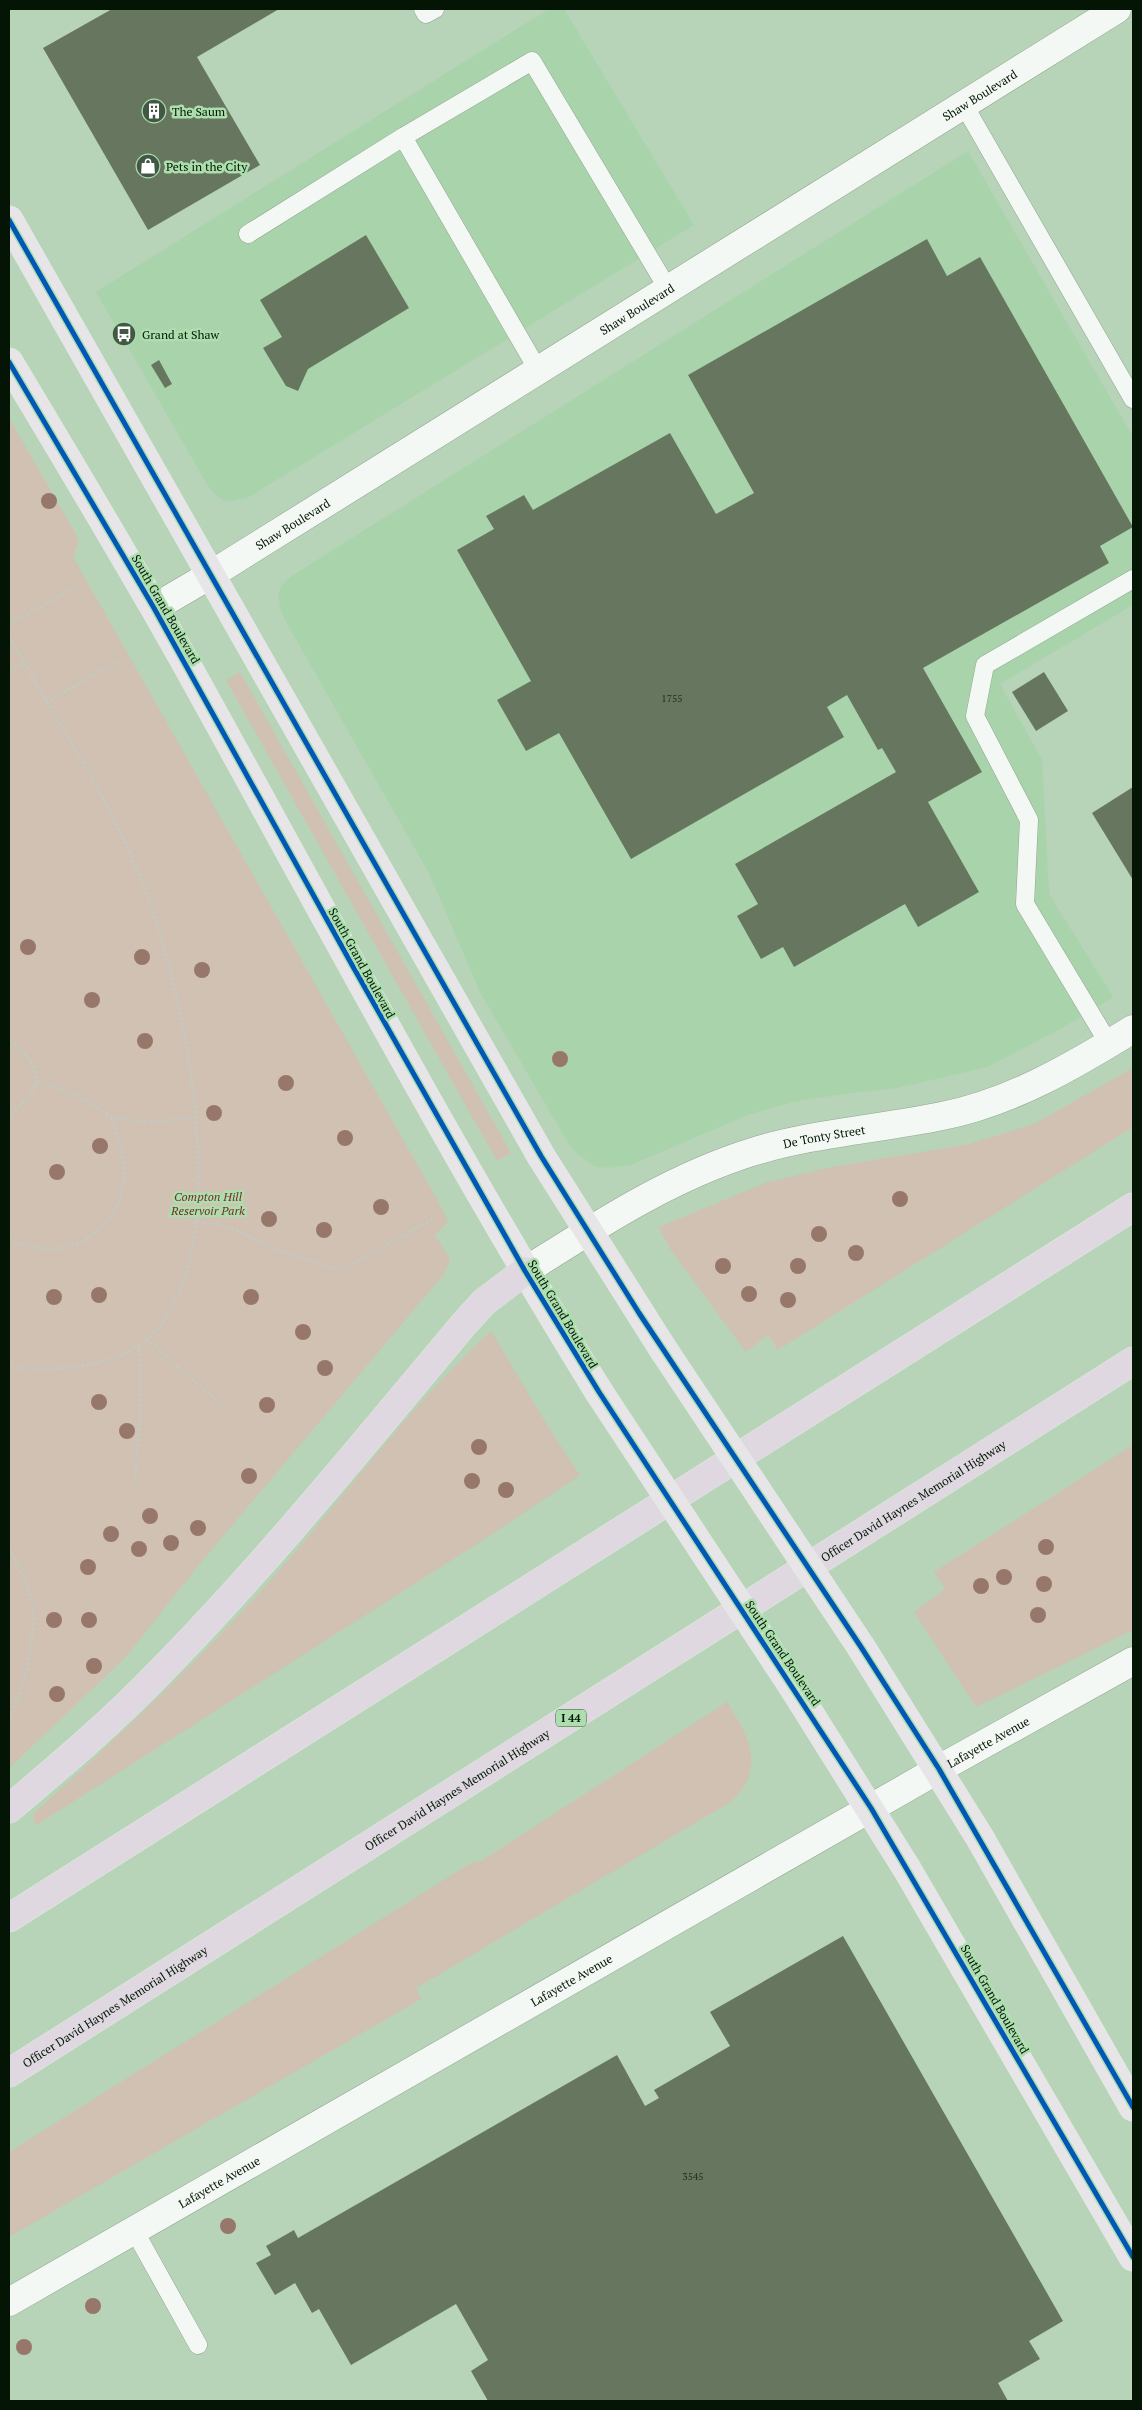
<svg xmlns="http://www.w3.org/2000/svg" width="1142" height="2410" font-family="'PT Serif',serif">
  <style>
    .built { fill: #a9d4ab }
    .green { fill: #d1c1b2 }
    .building { fill: #67775f }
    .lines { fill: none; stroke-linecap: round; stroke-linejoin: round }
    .service-casing { stroke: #91a692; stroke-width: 19 }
    .minor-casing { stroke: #91a692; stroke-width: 29 }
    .tertiary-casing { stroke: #91a692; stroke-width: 29 }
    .primary-casing { stroke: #dfebdf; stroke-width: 29 }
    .motorway-casing { stroke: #dfebdf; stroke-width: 29 }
    .path { stroke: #c3cac3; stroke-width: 3; stroke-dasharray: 2.5 2.5; stroke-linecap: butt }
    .service { stroke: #f4f8f4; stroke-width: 18 }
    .minor { stroke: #f4f8f4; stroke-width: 28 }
    .tertiary { stroke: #f4f8f4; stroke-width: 28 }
    .primary { stroke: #e7e5e8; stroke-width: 28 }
    .motorway { stroke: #dfd8e0; stroke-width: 28 }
    .primary-bridge-casing { stroke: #dfebdf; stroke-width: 29; stroke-linecap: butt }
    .primary-bridge { stroke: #e7e5e8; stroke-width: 28 }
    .cycleway-casing { stroke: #acdeae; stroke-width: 8 }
    .cycleway { stroke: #0057b8; stroke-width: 5 }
    .tree { fill: #977769 }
    .labels { text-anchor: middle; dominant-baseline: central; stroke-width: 5; stroke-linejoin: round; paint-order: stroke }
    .number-label { font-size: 10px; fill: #1d2e1c }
    .shield { fill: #acdeae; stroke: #365138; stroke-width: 1 }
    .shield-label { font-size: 11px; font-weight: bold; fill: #041505 }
    .street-label { font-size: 12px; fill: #041505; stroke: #acdeae }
    .poi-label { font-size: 12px; fill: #041505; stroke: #acdeae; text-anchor: start }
    .park-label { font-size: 12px; font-style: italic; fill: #7c2b28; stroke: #acdeae }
  </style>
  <rect width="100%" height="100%" fill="#b7d3b8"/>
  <g class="built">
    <polygon points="549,9 564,9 694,225 247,498 228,502 219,498 210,489 96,292"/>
    <polygon points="968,151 1133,437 1133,605 1000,684 1042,760 1049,894 1113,997 1062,1028 987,1067 897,1088 836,1095 794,1102 750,1114 631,1165 609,1168 595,1166 580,1156 568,1143 480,992 429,873 289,627 281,611 278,595 282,585 290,577"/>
  </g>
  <g class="green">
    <polygon points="9,418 77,536 78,544 73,557 439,1203 448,1222 435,1235 450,1259 444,1274 203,1560 124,1659 9,1768"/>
    <polygon points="240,672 511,1153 497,1161 226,680"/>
    <polygon points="1133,1068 1133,1127 778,1350 768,1335 746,1352 670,1249 659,1227 765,1183 831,1167 969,1144 1034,1124"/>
    <path d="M 491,1331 L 547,1425 L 580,1475 L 491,1535 L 35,1826 L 33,1814 C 112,1743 189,1670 260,1592 C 338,1506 405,1410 491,1331 Z"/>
    <polygon points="1133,1445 1133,1630 976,1707 914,1612 945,1589 934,1572"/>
    <path d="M 727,1702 C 750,1738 767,1770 729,1803 L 416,1988 L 421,1999 L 9,2237 L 9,2152 L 471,1863 L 483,1860 Z"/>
  </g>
  <g class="building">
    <polygon points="112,9 279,9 197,57 260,165 148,230 43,48"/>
    <polygon points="366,235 409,308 308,369 298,391 286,386 263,348 282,337 260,300"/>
    <polygon points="927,239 947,276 980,257 1133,527 1100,546 1109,563 923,668 982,772 928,802 979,892 918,927 905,904 794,967 783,947 761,959 737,916 758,904 735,864 896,772 882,748 878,750 847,695 827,707 844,737 631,859 559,733 526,751 497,700 531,681 457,550 494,529 486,516 524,495 533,510 670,433 716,514 754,493 688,375"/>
    <polygon points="159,360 172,384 165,388 151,365"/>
    <polygon points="1044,672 1068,711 1036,731 1012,692"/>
    <polygon points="1133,787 1133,880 1092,813"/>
    <polygon points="843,1936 1063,2321 1029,2341 1040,2359 998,2383 1008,2401 488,2401 471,2371 488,2360 456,2304 351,2365 319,2309 312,2313 295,2283 275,2295 256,2263 271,2255 266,2246 294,2230 298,2238 617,2055 645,2106 659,2098 654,2090 730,2046 710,2012"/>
  </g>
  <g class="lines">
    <g class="service-casing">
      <g id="service">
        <polyline points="423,9 426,14 435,9"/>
        <polyline points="964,105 1133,399"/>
        <polyline points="248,234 403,137"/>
        <polyline points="538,370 403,137 532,61 668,289"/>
        <polyline points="1109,1044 1025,904 1029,820 975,716 985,665 1133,579"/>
        <polyline points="134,2230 198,2345"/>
      </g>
    </g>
    <g class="minor-casing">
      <g id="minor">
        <path id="s1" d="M 525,1271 C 598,1225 669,1178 752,1152 C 814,1133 879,1129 942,1116 C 1010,1103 1075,1065 1133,1029"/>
        <path id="s2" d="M 9,2302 L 939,1769 L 1133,1661"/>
      </g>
    </g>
    <g class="tertiary-casing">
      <g id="tertiary">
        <path id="s3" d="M 154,608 L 212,574 L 1117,9"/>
      </g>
    </g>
    <g class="primary-casing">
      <g id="primary">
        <polyline points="9,220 541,1156 663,1349"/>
        <path d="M 9,362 C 68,461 128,560 184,660 C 320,905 451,1153 599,1392"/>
        <polyline points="861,1647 980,1838 1133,2107"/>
        <polyline points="795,1690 907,1869 1133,2257"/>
      </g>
    </g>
    <g class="motorway-casing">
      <g id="motorway">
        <path d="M 9,1809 C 61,1765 113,1721 160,1672 C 268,1562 365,1442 464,1324 L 484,1302 L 525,1271"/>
        <polyline points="9,1918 1133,1207"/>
        <path id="s4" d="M 9,2073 L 1133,1361"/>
      </g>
    </g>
    <g class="path">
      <polyline points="9,624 76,587"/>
      <path d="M 9,637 C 57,720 111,802 146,892 C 185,993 244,1270 140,1344 C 104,1370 51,1371 9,1367"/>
      <polyline points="9,672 24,664"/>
      <polyline points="46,702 119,661"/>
      <path d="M 9,1041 C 17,1045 24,1052 29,1060 C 47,1085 29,1098 9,1114"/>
      <polyline points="38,1082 59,1088 85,1100 112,1117 148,1122 194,1118"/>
      <polyline points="197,1221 231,1228 281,1251 341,1270 433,1219"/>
      <path d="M 9,1237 C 54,1266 116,1239 123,1185 C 126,1161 119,1139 112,1117"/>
      <polyline points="147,1339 220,1404"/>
      <polyline points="135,1481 141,1398 139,1345"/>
      <path d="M 9,1548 C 17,1564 26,1580 31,1598 C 39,1628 24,1691 9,1719"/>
    </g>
    <use href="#service" class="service"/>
    <use href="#minor" class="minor"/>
    <use href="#tertiary" class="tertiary"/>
    <use href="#primary" class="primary"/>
    <use href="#motorway" class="motorway"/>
    <g class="primary-bridge-casing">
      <g id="primary-bridge">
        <polyline points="663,1349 861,1647"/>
        <polyline points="599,1392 795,1690"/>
      </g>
    </g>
    <use href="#primary-bridge" class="primary-bridge"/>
    <g class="cycleway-casing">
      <g id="cycleway">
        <polyline points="9,220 541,1156 639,1313 861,1647 939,1769 1133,2107"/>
        <polyline points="9,362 154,608 351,963 525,1271 599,1392 871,1808 1133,2257"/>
      </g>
    </g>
    <use href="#cycleway" class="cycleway"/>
  </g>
  <g class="tree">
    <circle cx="49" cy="501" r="8"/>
    <circle cx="28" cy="947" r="8"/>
    <circle cx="142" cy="957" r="8"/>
    <circle cx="202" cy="970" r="8"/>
    <circle cx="92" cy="1000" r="8"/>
    <circle cx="145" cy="1041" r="8"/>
    <circle cx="560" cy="1059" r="8"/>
    <circle cx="286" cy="1083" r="8"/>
    <circle cx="214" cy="1113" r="8"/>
    <circle cx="345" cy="1138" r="8"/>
    <circle cx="100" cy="1146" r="8"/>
    <circle cx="57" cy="1172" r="8"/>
    <circle cx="900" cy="1199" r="8"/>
    <circle cx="381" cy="1207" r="8"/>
    <circle cx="269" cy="1219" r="8"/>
    <circle cx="324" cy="1230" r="8"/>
    <circle cx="819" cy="1234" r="8"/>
    <circle cx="856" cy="1253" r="8"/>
    <circle cx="723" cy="1266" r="8"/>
    <circle cx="798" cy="1266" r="8"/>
    <circle cx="749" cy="1294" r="8"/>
    <circle cx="99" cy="1295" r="8"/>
    <circle cx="54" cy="1297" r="8"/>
    <circle cx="251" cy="1297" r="8"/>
    <circle cx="788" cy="1300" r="8"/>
    <circle cx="303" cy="1332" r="8"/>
    <circle cx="325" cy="1368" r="8"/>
    <circle cx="99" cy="1402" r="8"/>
    <circle cx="267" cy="1405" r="8"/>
    <circle cx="127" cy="1431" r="8"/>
    <circle cx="479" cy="1447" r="8"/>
    <circle cx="249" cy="1476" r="8"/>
    <circle cx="472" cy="1481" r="8"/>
    <circle cx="506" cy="1490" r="8"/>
    <circle cx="150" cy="1516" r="8"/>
    <circle cx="198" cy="1528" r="8"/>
    <circle cx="111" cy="1534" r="8"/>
    <circle cx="171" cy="1543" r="8"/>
    <circle cx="1046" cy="1547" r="8"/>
    <circle cx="139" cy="1549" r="8"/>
    <circle cx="88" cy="1567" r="8"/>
    <circle cx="1004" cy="1577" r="8"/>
    <circle cx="1044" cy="1584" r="8"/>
    <circle cx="981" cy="1586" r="8"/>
    <circle cx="1038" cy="1615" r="8"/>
    <circle cx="54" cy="1620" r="8"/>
    <circle cx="89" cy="1620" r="8"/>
    <circle cx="94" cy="1666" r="8"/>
    <circle cx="57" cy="1694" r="8"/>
    <circle cx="228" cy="2226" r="8"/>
    <circle cx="93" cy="2306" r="8"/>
    <circle cx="24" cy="2347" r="8"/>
  </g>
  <defs>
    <g id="building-disc" transform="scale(1.25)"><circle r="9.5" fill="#435844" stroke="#acdeae"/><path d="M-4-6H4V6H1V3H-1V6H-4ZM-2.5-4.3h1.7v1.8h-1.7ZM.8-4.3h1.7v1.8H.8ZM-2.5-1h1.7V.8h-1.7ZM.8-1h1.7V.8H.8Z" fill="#fff"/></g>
    <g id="shop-disc" transform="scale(1.25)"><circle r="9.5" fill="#435844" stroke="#acdeae"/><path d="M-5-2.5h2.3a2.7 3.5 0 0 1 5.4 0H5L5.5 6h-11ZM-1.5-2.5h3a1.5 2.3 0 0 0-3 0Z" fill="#fff"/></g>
    <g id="bus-disc" transform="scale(1.25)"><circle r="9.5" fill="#435844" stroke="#acdeae"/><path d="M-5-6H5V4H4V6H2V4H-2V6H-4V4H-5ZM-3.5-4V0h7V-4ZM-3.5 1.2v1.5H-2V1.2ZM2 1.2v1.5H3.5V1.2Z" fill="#fff"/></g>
  </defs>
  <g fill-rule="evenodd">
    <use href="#building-disc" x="154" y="111"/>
    <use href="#shop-disc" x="148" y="166"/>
    <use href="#bus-disc" x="124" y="334"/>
  </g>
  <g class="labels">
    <g class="number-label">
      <text x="672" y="698">1755</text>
      <text x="693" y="2176">3545</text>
    </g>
    <rect class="shield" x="556" y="1709.5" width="30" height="17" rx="4"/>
    <g class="shield-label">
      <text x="571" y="1718">I 44</text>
    </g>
    <g class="street-label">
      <text stroke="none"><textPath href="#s3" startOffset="972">Shaw Boulevard</textPath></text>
      <text stroke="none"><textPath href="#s3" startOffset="568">Shaw Boulevard</textPath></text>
      <text stroke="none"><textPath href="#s3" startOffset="162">Shaw Boulevard</textPath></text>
      <text transform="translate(166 609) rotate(60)">South Grand Boulevard</text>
      <text transform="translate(362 963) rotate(61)">South Grand Boulevard</text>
      <text stroke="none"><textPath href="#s1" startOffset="331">De Tonty Street</textPath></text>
      <text transform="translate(563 1314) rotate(59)">South Grand Boulevard</text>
      <text stroke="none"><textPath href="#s4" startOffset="1070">Officer David Haynes Memorial Highway</textPath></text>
      <text transform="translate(783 1653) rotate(56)">South Grand Boulevard</text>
      <text stroke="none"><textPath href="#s2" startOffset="1128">Lafayette Avenue</textPath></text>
      <text stroke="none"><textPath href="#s4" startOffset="530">Officer David Haynes Memorial Highway</textPath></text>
      <text stroke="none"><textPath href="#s2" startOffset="648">Lafayette Avenue</textPath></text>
      <text transform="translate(995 1999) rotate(60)">South Grand Boulevard</text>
      <text stroke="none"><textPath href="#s4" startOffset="125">Officer David Haynes Memorial Highway</textPath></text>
      <text stroke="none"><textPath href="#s2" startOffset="242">Lafayette Avenue</textPath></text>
    </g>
    <g class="poi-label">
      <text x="172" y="111">The Saum</text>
      <text x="166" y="166">Pets in the City</text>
      <text x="142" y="334">Grand at Shaw</text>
    </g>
    <g class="park-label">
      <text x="208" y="1196">Compton Hill<tspan x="208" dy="14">Reservoir Park</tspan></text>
    </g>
  </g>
  <rect width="1142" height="2410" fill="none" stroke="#041505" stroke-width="20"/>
</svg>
